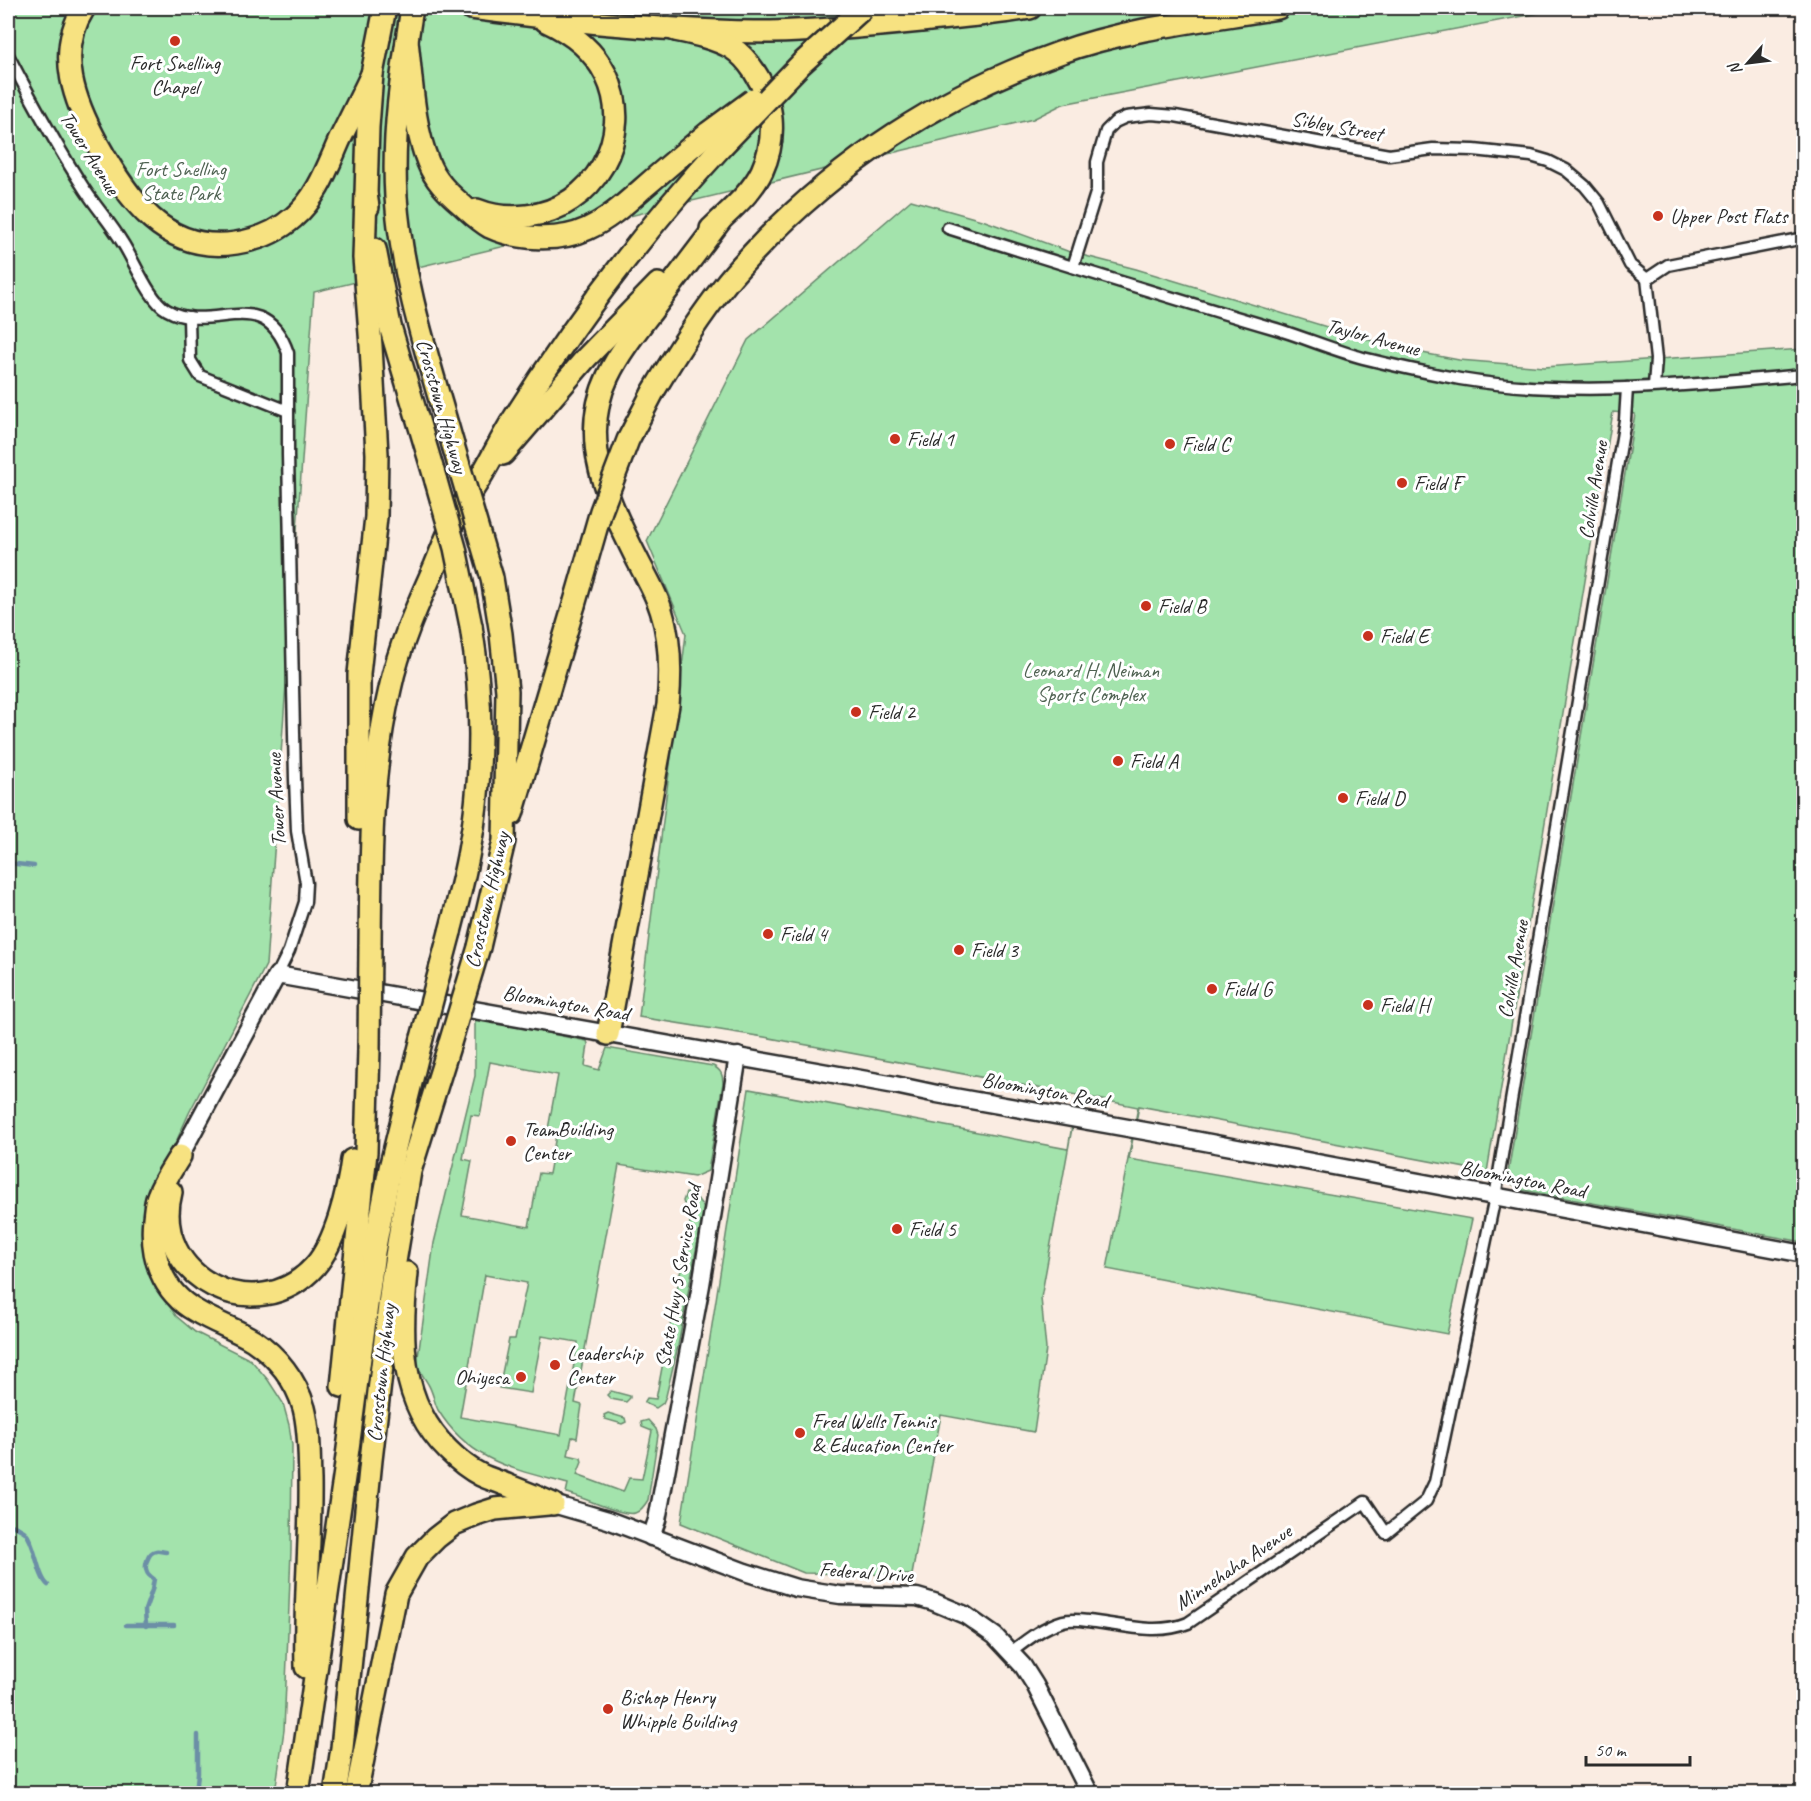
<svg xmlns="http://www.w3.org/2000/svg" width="1811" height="1801" font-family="Caveat,sans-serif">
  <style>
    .green { fill: #a3e3ac; stroke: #67876c; stroke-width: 1.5; fill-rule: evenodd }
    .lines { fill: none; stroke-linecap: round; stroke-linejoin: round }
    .stream { stroke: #6c8fa6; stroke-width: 4.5 }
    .street-casing { stroke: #2b2b2b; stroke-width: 15 }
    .secondary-casing { stroke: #2b2b2b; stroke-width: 21 }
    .highway-casing { stroke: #2b2b2b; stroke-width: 26 }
    .street { stroke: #fff; stroke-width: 10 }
    .secondary { stroke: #fff; stroke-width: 16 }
    .highway { stroke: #f7e281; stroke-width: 21 }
    .highway-bridge-casing { stroke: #2b2b2b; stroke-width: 26; stroke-linecap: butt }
    .highway-bridge { stroke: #f7e281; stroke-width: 21 }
    .poi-dot { fill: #c8321e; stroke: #fff; stroke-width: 2 }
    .labels { text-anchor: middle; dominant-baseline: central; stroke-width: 6; stroke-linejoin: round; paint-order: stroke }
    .poi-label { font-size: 21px; fill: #2b2b2b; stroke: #fff; text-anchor: start }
    .street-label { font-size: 21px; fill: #2b2b2b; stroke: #fff }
    .park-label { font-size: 21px; fill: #4f6252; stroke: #fff }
  </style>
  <rect width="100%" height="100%" fill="#faece2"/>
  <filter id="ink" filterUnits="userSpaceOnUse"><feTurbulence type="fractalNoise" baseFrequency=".0167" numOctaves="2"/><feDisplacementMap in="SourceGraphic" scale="12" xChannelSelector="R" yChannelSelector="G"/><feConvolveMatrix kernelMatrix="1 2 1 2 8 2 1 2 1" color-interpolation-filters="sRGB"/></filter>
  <g filter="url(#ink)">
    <g class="green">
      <polygon points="8,8 1566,8 1063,104 1033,119 314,292 266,965 189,1113 172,1151 159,1290 176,1316 195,1332 251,1360 268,1380 283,1403 289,1425 292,1445 291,1550 287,1659 284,1730 275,1793 8,1794"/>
      <polygon points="911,200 985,221 1070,252 1136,269 1396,348 1459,360 1544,367 1803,349 1803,1242 1522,1190 1512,1184 1508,1173 1635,414 1613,412 1487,1172 1139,1106 1129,1159 1472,1219 1447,1334 1107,1269 1138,1107 1078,1095 1041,1298 1046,1349 1034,1432 941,1415 912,1575 804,1573 681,1523 749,1089 1068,1149 1077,1095 764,1037 639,1017 686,634 647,541 748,340"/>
      <path d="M 475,1019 L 587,1041 L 588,1044 L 585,1066 L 599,1070 L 607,1048 L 713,1066 C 721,1070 723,1075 723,1083 L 708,1171 L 694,1177 L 619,1165 L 575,1403 L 582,1405 L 577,1438 L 572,1437 L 568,1455 L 581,1458 L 582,1462 L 577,1475 L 623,1492 L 629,1478 L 642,1479 L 652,1431 L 642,1427 L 641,1422 L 648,1420 L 656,1429 L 658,1435 L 648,1500 C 645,1505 641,1511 635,1513 C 623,1517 581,1496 566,1493 L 568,1484 C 514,1469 470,1462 438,1410 C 434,1402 433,1392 428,1384 C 424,1377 420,1372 417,1364 L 434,1243 L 475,1076 ZM 490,1062 L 558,1075 L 548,1129 L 557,1130 L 549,1174 L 539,1173 L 529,1227 L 462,1215 L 472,1161 L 463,1159 L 471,1115 L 480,1116 ZM 485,1275 L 527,1283 L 515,1339 L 509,1339 L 499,1388 L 531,1393 L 542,1336 L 578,1342 L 561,1435 L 460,1417 Z"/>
      <polygon points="686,1193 694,1194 704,1208 678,1346 666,1396 663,1403 656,1408 644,1403 647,1398 656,1399 693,1206 684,1204 683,1201"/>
      <polygon points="611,1391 630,1396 630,1398 626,1402 611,1399 607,1395"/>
      <polygon points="608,1413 625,1418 626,1422 622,1424 605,1419 604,1415"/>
    </g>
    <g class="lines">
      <g class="stream">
        <polyline points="8,863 34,866"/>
        <path d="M 8,1523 C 12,1526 21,1528 25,1532 C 36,1544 37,1576 48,1585"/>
        <polyline points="126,1625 174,1625"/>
        <path d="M 146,1626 L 145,1610 L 152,1590 L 154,1579 C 151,1577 148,1575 147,1572 C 144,1566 148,1552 156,1551 C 159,1550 162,1552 166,1552"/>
        <polyline points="196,1794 198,1773 198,1735"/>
      </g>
      <g class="street-casing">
        <g id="street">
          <path d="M 8,55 C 32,101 57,147 85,190 C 97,208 111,224 122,242 C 134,260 149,300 167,310 C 212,336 264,283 288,353 L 288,455 L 295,779 L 297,831 L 306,883 L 305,902 L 289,951 L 277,975"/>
          <path d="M 948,228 C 1056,262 1164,296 1273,328 C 1303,337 1333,350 1363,358 C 1395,366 1428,373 1460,379 C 1574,398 1690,385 1804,375"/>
          <polyline points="1073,267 1097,190 1097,162 1106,131 1115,122 1126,117 1151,114 1175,116 1389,155 1433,149 1474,150 1531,156 1548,161 1566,170 1585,186 1599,203 1630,265 1647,279"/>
          <polyline points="189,317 190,360 200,376 288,411"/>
          <polyline points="1654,386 1656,359 1647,279 1668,265 1804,238"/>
          <path d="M 1011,1652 C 1028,1639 1043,1627 1063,1621 C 1074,1618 1085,1621 1096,1622 C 1126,1626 1159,1635 1188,1623 L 1365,1502 L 1386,1533 L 1426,1501 L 1435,1482 L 1495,1197 L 1625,420 L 1627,388"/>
        </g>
      </g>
      <g class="secondary-casing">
        <g id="secondary">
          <polyline points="180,1156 277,975 895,1085 937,1094 1173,1136 1804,1254"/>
          <polyline points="553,1504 608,1520 745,1572 796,1588 840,1595 917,1597 934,1602 965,1615 995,1636 1023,1666 1035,1685 1090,1794"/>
          <polyline points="651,1537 657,1520 701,1285 738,1056"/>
        </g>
      </g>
      <g class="highway-casing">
        <g id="highway">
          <path d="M 84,8 C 55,53 75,103 98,145 C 128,199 165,254 236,243 C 257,240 278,231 294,217 C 317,198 328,166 340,139 C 351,117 362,95 372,74"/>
          <path d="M 412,8 C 402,71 392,133 396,197 C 402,282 430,364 453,445"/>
          <path d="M 471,8 C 571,21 671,32 771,32 C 821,31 872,26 921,21 C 958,17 994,14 1030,8"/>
          <path d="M 675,30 C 694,34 714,38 732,48 C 740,53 748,62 754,71 C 774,101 777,138 762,171 C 751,194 729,211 711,229"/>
          <path d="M 407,41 C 412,81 413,125 428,162 C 435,180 447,192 461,204 C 470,212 479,221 490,227 C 518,240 559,242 587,229 C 609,219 625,204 642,189 C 664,170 686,151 708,133"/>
          <polyline points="368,207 366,194 368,127 372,74 385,8"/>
          <path d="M 477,210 C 492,216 510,218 527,216 C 593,209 636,136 606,75 C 593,49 572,33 546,21"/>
          <polyline points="375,249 390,326 436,481"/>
          <path d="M 653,392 C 675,355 697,320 724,286 C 733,274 744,263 754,252 C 838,162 943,94 1059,53 C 1128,28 1206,20 1278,8"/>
          <polyline points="503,454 586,358 658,284"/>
          <polyline points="512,814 574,605"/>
          <polyline points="359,819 359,674 376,517 377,454 371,346 364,258 366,194"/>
          <path d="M 450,932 C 457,905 464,879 469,851 C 483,778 483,700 471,626"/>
          <path d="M 370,946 C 371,859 370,774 390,689 C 399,646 417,606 435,566 C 443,547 450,526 461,508 C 467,498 474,488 480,478 C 491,460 500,441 511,423 C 573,325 643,231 722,146"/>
          <polyline points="479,947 504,841 507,691 501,634 492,578"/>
          <path d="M 608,1034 L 668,705 C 671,673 671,640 661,610 C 656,593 646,577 638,561 C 609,503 577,440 608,376 C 620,351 638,329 654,308 C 676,279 698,250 720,221"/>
          <path d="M 180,1156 C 172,1169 163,1182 158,1196 C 155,1203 155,1211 154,1218 C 150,1256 162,1292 196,1311 C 214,1322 235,1329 253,1340 C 277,1356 296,1380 304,1408 C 310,1432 309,1456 310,1480 C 311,1543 304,1605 306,1667"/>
          <path d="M 171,1192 C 149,1278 257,1331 315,1266 C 336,1242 348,1191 352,1160"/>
          <path d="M 407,1273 C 400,1337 399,1402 448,1450 C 457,1459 469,1469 481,1475 C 489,1479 498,1481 507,1485 C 522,1491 538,1497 553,1504"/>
          <polyline points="342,1386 366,1152 369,1049"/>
          <polyline points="298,1794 345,1471 374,1252 390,1168 422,1038"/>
          <polyline points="335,1794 342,1748 371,1460 392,1280 410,1171 450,1043"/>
          <polyline points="356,1794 396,1594 417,1557 436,1538 454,1524 476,1515 495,1509 548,1504"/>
        </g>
      </g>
      <use href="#street" class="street"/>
      <use href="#secondary" class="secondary"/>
      <use href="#highway" class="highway"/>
      <g class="highway-bridge-casing">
        <g id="highway-bridge">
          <polyline points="708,133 753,100"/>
          <polyline points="722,146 801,64 863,8"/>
          <polyline points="453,445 492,578"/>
          <polyline points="436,481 455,548 471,626"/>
          <polyline points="574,605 601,511 628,440 653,392"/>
          <polyline points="422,1038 450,932"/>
          <polyline points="450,1043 479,947"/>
          <polyline points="369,1049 370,946"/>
        </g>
      </g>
      <use href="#highway-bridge" class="highway-bridge"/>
    </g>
  </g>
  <g class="poi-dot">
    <circle cx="175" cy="41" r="6"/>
    <circle cx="1658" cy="216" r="6"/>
    <circle cx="895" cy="439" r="6"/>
    <circle cx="1170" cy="444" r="6"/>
    <circle cx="1402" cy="483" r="6"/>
    <circle cx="1146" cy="606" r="6"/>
    <circle cx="1368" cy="636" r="6"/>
    <circle cx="856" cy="712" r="6"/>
    <circle cx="1118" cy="761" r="6"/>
    <circle cx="1343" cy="798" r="6"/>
    <circle cx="768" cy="934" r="6"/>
    <circle cx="959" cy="950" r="6"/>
    <circle cx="1212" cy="989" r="6"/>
    <circle cx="1368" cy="1005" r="6"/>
    <circle cx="511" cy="1141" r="6"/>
    <circle cx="897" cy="1229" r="6"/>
    <circle cx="555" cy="1365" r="6"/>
    <circle cx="521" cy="1377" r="6"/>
    <circle cx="800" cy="1433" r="6"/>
    <circle cx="608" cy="1709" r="6"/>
  </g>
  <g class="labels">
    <g class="poi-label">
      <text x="175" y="63" text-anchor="middle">Fort Snelling<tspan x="175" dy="24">Chapel</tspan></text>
      <text x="1670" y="216">Upper Post Flats</text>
      <text x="907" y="439">Field 1</text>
      <text x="1182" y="444">Field C</text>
      <text x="1414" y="483">Field F</text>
      <text x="1158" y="606">Field B</text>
      <text x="1380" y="636">Field E</text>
      <text x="868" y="712">Field 2</text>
      <text x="1130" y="761">Field A</text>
      <text x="1355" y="798">Field D</text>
      <text x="780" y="934">Field 4</text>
      <text x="971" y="950">Field 3</text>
      <text x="1224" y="989">Field G</text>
      <text x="1380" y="1005">Field H</text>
      <text x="523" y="1129">TeamBuilding<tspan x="523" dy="24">Center</tspan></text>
      <text x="909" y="1229">Field 5</text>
      <text x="567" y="1353">Leadership<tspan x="567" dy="24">Center</tspan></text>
      <text x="509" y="1377" text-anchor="end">Ohiyesa</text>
      <text x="812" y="1421">Fred Wells Tennis<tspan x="812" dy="24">&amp; Education Center</tspan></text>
      <text x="620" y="1697">Bishop Henry<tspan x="620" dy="24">Whipple Building</tspan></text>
    </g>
    <g class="street-label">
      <text transform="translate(1337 126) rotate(10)">Sibley Street</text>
      <text transform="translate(90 153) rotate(58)">Tower Avenue</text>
      <text transform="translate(1373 337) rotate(15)">Taylor Avenue</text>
      <text transform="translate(442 406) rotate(74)">Crosstown Highway</text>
      <text transform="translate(1593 490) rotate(-81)">Colville Avenue</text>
      <text transform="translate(276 800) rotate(-93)">Tower Avenue</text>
      <text transform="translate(487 900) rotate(-77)">Crosstown Highway</text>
      <text transform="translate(1513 969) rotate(-80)">Colville Avenue</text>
      <text transform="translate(566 1003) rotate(10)">Bloomington Road</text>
      <text transform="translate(1045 1090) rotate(10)">Bloomington Road</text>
      <text transform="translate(1523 1179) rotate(11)">Bloomington Road</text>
      <text transform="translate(678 1276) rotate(-80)">State Hwy 5 Service Road</text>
      <text transform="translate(381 1373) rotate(-84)">Crosstown Highway</text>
      <text transform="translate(1233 1567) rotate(-34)">Minnehaha Avenue</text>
      <text transform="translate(866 1572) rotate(4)">Federal Drive</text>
    </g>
    <g class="park-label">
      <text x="181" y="169">Fort Snelling<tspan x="181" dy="24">State Park</tspan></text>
      <text x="1091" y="670">Leonard H. Neiman<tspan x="1091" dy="24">Sports Complex</tspan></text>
    </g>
  </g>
  <rect width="1811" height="1801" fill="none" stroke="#fff" stroke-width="30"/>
  <rect x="15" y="15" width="1781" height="1771" fill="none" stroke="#2b2b2b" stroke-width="2" filter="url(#ink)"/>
  <g transform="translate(1748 63) rotate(242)" stroke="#ffffff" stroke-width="4.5" paint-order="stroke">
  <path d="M0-4.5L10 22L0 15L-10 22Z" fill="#2b2b2b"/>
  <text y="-9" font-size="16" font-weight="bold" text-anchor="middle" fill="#2b2b2b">N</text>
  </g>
  <path d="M1586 1756v9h104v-9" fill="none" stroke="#2b2b2b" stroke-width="3"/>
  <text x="1595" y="1756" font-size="18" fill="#2b2b2b" stroke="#ffffff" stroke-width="4.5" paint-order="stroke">50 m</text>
</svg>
